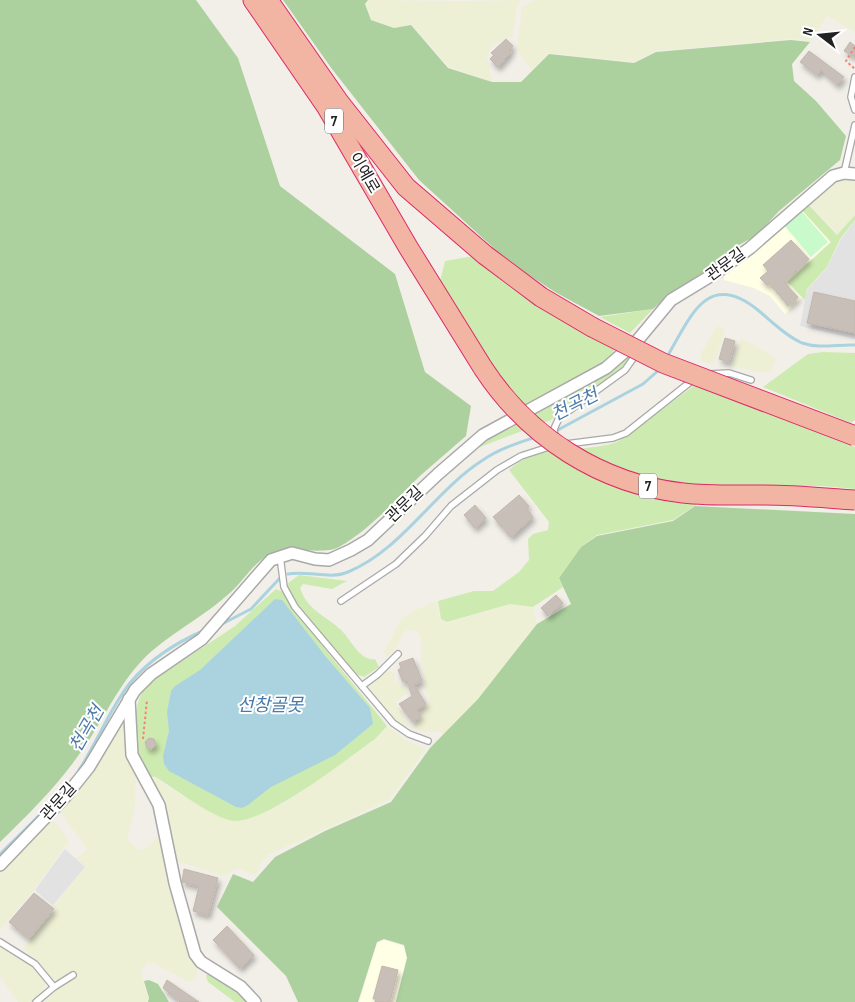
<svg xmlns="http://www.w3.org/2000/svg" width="855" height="1002" font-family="'Sofia Sans Condensed','Noto Sans KR',sans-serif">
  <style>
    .education { fill: #ffffe5 }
    .farmland { fill: #eef0d5 }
    .grass { fill: #cdebb0 }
    .forest { fill: #add19e }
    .park { fill: #c8facc }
    .parking { fill: #e2e2e2 }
    .water { fill: #aad3df }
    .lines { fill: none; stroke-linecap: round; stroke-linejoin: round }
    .stream { stroke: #aad3df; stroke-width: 3 }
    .building { fill: #c7bfb8; stroke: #c4b6ab; filter: url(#shadow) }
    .service-casing { stroke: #a9a9a9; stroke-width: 8 }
    .minor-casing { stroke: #a9a9a9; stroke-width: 14 }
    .trunk-casing { stroke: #dc2a67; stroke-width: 21 }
    .path { stroke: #fa8072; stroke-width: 2; stroke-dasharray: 2.5 2.5; stroke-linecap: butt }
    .service { stroke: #fff; stroke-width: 5.5 }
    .minor { stroke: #fff; stroke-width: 11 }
    .trunk { stroke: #f2b4a3; stroke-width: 19 }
    .trunk-bridge-casing { stroke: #dc2a67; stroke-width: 21; stroke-linecap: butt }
    .trunk-bridge { stroke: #f2b4a3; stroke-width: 19 }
    .labels { text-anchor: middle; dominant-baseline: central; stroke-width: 4; stroke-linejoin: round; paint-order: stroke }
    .shield { fill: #fff; stroke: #646464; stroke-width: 1 }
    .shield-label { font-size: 15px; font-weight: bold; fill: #222 }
    .street-label { font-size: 16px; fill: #222; stroke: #fff }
    .water-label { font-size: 18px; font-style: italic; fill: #4a7aab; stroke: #fff }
  </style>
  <defs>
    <filter id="shadow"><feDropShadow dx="2.5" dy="4.5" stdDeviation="2.5" flood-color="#0004"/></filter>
  </defs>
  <rect width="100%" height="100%" fill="#f2efe9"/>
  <g class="education">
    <polygon points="800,208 830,242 787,282 802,298 785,314 770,296 754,288 724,280 724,273"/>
    <polygon points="384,940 404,946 407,958 395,1002 359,1002 377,943"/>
  </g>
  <g class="farmland">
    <polygon points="369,0 463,1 521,0 517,7 513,36 493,45 487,56 492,82 449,67 411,24 394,28 371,19 366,4"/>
    <polygon points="534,0 855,0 855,32 827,16 811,41 791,39 655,51 634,62 548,53 532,70 521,57 517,46 522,7"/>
    <polygon points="848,177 855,180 855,214 838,234 808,202 833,180"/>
    <polygon points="717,326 725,329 714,365 701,361 700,355"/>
    <polygon points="741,338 776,358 771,372 756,372 732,366"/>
    <polygon points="437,601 440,619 447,623 510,604 533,607 537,624 478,699 443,735 440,732 420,731 414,727 414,724 423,718 421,710 429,704 430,698 425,690 424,671 421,662 421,640 418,631 405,630 393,653 386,657 384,652 401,619 413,611"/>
    <polygon points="387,670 395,673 394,681 405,687 408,693 395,702 409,725 403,727 381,706 368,688"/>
    <polygon points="120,724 124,726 127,761 136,776 135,806 127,839 139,850 146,848 158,837 162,838 163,860 187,947 198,970 196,977 192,981 187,981 155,964 147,963 141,972 148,998 147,1002 39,1002 76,977 74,973 56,980 52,978 42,965 23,948 55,910 53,906 85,867 75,857 79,857 87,849 61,813 61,809"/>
    <polygon points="387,726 409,742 426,749 389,800 268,855 260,864 257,873 253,875 238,868 223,876 177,861 163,801 150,778 156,778 184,797 229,820 248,819 282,804 299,793 375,739"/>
    <polygon points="50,821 57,823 69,841 33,891 0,930 0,873"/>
    <polygon points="0,945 31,965 46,984 41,994 33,1002 18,1002 0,977"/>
  </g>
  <g class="grass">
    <polygon points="807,203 837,235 855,215 855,220 840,239 827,267 807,289 805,300 788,282 831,242 800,208"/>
    <polygon points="474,256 587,334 614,350 609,360 590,373 566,383 523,406 489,366 440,281 445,261"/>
    <polygon points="653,309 630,333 600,317"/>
    <polygon points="823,352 855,353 855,420 851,423 763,387 808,354"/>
    <polygon points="630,354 629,360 617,373 551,420 480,447 480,445"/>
    <path d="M 695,385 L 855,447 L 855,489 L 822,486 L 725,486 L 673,520 L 597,535 L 581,547 L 559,578 L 563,587 L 533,607 L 510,604 L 447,622 L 441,619 L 438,601 L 474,591 L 493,591 L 519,572 L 529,560 L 528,539 L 533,534 L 548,530 L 549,522 L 509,470 C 538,442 583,454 617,442 Z"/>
    <path d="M 299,575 L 347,581 L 332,589 L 303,584 L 300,588 C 308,611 325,615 341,630 C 351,639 359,661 375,659 L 379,667 L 364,677 L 356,674 L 292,599 L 287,584 Z"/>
    <path d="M 276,589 L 283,592 L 296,613 L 387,726 L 375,739 C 347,759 266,823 234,821 C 214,819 174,788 157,778 C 153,776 153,777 150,778 C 146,771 140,765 137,758 C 130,740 134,696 149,683 L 235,626 Z"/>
    <polygon points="209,972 235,989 248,1002 235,1002 208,982 206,976"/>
  </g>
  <g class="forest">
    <path d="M 0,0 L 196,0 L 238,58 L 280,186 L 395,274 L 425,372 L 471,406 L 466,436 C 451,449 436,462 421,475 C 394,501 371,529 339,547 C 322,556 288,544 268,555 C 254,563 243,581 231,592 C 208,613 182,627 158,646 C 124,672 109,711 85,746 C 61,782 31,812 0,842 Z"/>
    <polygon points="283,0 368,0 365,4 371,20 394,28 411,25 448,68 492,82 521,82 549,54 634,63 656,52 791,40 810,42 792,64 794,81 816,101 846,136 840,160 779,211 757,235 739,245 701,275 672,292 653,309 599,316 555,292 509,262 419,180 332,69"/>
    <polygon points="695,506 855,514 855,1002 396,1002 407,958 404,945 384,939 377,942 358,1002 298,1002 286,976 217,907 233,874 253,882 275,857 325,831 391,802 430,748 478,699 537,624 571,604 559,578 581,547 597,536 673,521"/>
    <polygon points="149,980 158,984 169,1002 148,1002 149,998 144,981"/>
  </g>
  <polygon class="park" points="800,209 828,242 811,257 783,224"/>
  <g class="parking">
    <polygon points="855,221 855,339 800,326 807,290 827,268 841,239"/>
    <polygon points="65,849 85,867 53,905 35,890"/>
  </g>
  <polygon class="water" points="275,599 282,600 326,657 370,708 373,724 335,755 271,787 248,805 242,808 236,807 169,771 164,764 163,756 169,731 167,712 171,691 175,686 200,670"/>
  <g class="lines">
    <g class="stream">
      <path d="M 667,357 C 690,318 707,268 759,311 C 772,322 786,336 802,343 C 819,349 838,344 855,345"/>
      <polyline points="554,432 643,384 660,369"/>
      <path d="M 288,574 C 308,570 329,580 348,572 C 403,549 434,491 483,460 C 499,449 518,443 536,437"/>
      <polyline points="222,624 251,609 280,578"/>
      <path d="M 79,770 C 97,743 110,708 130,683 C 150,659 177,642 205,630"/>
      <polyline points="50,805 69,783"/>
      <polyline points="0,854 46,809"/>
    </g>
  </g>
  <g class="building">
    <polygon points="506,39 513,46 510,50 511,52 498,67 490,59 494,55 491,53"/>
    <polygon points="850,42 855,46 855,57 844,51"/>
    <polygon points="809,51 844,77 837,85 821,70 817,75 800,62"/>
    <polygon points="791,240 809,259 784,282 798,297 788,306 769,283 767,285 760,278 768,271 763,265"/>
    <polygon points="814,292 855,301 855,333 807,323"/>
    <polygon points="725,338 735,341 729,362 719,359"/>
    <polygon points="519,495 529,506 526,508 533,517 511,537 493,517"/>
    <polygon points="475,505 486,518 475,528 464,515"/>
    <polygon points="556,595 563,603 548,616 541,608"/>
    <polygon points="413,658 422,681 414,685 426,704 417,710 421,716 413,722 399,704 412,696 407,681 403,682 398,670 401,668 399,663"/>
    <polygon points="149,738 154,739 156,745 152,749 147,748 145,742"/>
    <polygon points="184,869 218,878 208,915 193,911 199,886 182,882"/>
    <polygon points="34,893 54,909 29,939 9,922"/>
    <polygon points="227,926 254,955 240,968 213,940"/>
    <polygon points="382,966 398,970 390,1002 375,1002 376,999 373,999"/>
    <polygon points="167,980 199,1002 180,1002 163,988"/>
  </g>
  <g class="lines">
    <g class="service-casing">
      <g id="service">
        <polyline points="855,77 851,97 855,110"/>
        <polyline points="844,173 855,125"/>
        <polyline points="710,374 729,373 751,380"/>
        <polyline points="555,437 554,429 559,418 625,370 637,353"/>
        <polyline points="566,444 613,438 626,433 694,379"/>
        <polyline points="280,556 284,587 295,607 393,723 409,734 428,741"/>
        <polyline points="341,601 396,564 425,536 451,506 497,470 521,456 552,446"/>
        <polyline points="362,686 378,674 398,654"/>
        <polyline points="0,942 35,964 54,987"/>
        <polyline points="36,1002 54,987 73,975"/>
      </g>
    </g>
    <g class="minor-casing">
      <g id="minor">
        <polyline points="129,699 132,755 159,805 175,883 195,954 201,962 241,987 255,1002"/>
        <polyline points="0,865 65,797 89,767 135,690 151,674 202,639 271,560 292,553 315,559 329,560 351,550 368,540 438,474 483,435 606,368 637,341 671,300 717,272 750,248 833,176 844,173 855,174"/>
      </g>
    </g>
    <g class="trunk-casing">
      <g id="trunk">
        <polyline points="253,0 326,106 408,247 483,368"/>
        <polyline points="268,0 339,102 406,187 485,255 541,297 592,327"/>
      </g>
    </g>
    <g class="path">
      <polyline points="855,47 846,61 855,69"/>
      <polyline points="143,739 147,700"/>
    </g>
    <use href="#service" class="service"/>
    <use href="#minor" class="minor"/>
    <use href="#trunk" class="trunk"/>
    <g class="trunk-bridge-casing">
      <g id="trunk-bridge">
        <polyline points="592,327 663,363 855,436"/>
        <path d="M 483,368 C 528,437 601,484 683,493 C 710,496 737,495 764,495 C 794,495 825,498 855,500"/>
      </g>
    </g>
    <use href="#trunk-bridge" class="trunk-bridge"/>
  </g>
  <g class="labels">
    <g class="shield">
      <rect x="325" y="108.5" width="18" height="25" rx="4"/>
      <rect x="639" y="473.5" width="18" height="25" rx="4"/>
    </g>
    <g class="shield-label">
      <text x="334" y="121">7</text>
      <text x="648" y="486">7</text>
    </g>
    <g class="street-label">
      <text transform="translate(364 173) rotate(60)">이예로</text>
      <text transform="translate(726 265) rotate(-36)">관문길</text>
      <text transform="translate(405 505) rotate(-44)">관문길</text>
      <text transform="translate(59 802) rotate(-48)">관문길</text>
    </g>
    <g class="water-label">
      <text transform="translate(575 405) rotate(-27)">천곡천</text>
      <text x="270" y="705">선창골못</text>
      <text transform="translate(87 729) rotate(-60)">천곡천</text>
    </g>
  </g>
  <g transform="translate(820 35) rotate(286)" stroke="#ffffff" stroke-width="4" paint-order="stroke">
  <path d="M0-4L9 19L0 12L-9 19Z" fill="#222222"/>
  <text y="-8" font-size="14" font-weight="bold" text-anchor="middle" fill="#222222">N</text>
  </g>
</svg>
